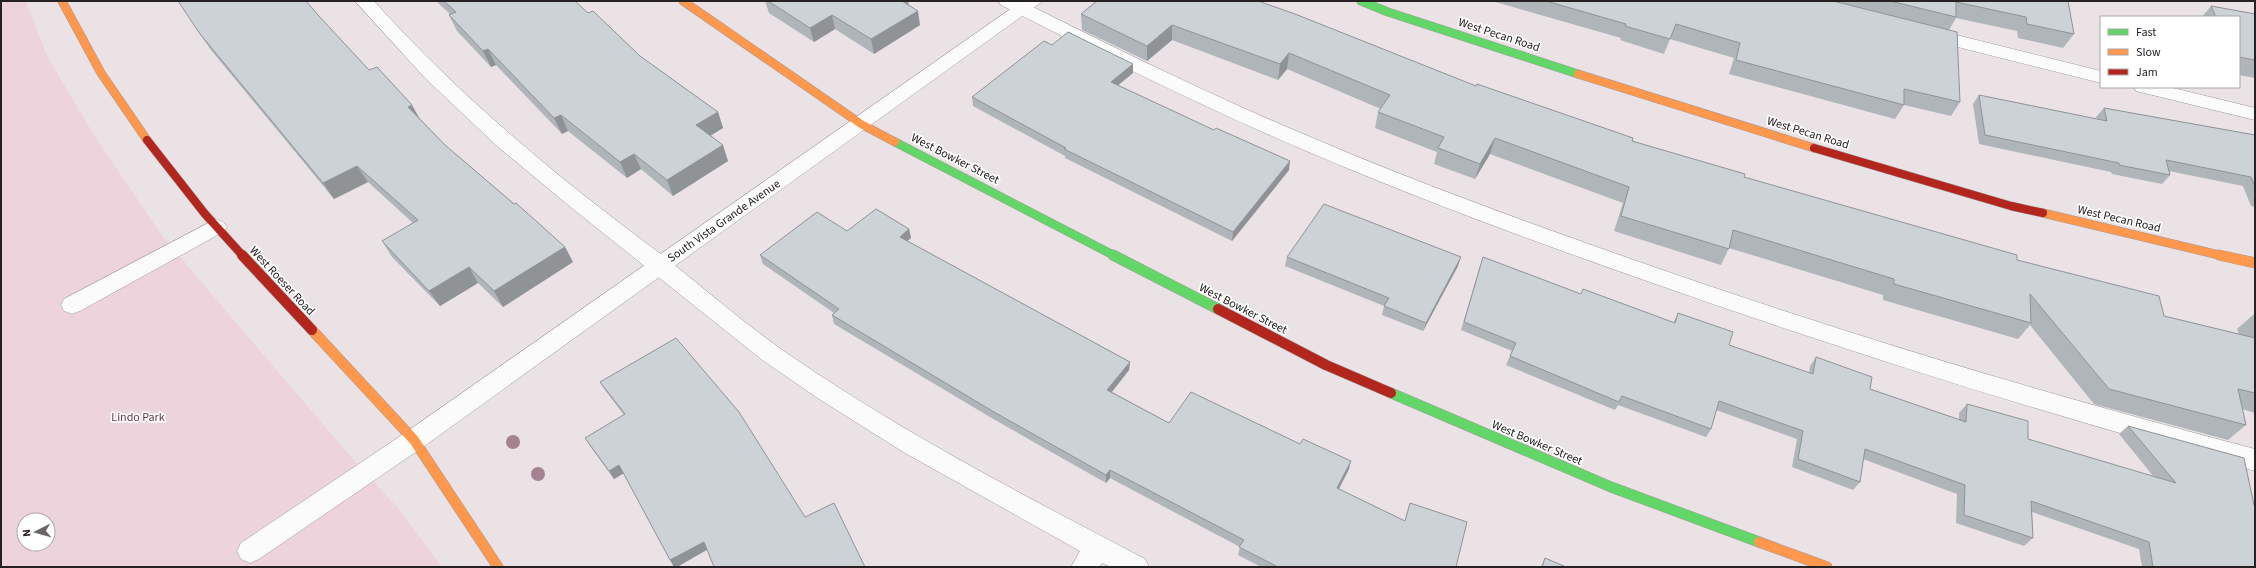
<svg xmlns="http://www.w3.org/2000/svg" width="2256" height="568" font-family="'Source Sans 3',sans-serif">
  <style>
    .green { fill: #edd4dc; fill-rule: evenodd }
    .lines { fill: none; stroke-linecap: round; stroke-linejoin: round }
    .lane-casing { stroke: #9f999b; stroke-width: 1 }
    .street-casing { stroke: #9f999b; stroke-width: 1 }
    .fast-far1-casing { stroke: #9f999b; stroke-width: 9 }
    .fast-casing { stroke: #9f999b; stroke-width: 11 }
    .slow-far1-casing { stroke: #9f999b; stroke-width: 9 }
    .slow-casing { stroke: #9f999b; stroke-width: 11 }
    .jam-far1-casing { stroke: #9f999b; stroke-width: 9 }
    .jam-casing { stroke: #9f999b; stroke-width: 11 }
    .lane { fill: #fcfbfb; fill-rule: evenodd }
    .street { fill: #fcfbfb; fill-rule: evenodd }
    .fast-far1 { stroke: #63d668; stroke-width: 8 }
    .fast { stroke: #63d668; stroke-width: 10 }
    .slow-far1 { stroke: #ff974d; stroke-width: 8 }
    .slow { stroke: #ff974d; stroke-width: 10 }
    .jam-far1 { stroke: #b3261e; stroke-width: 8 }
    .jam { stroke: #b3261e; stroke-width: 10 }
    .tree { fill: #a4828f }
    .wall { fill: #afb5b8 }
    .shaded-wall { fill: #8f9396 }
    .building { fill: #ccd2d6; stroke: #8f9396 }
    .labels { text-anchor: middle; dominant-baseline: central; stroke-width: 3.5; stroke-linejoin: round; paint-order: stroke }
    .street-label { font-size: 12px; fill: #262123; stroke: #fff }
    .park-label { font-size: 12px; fill: #6a3349; stroke: #fff }
  </style>
  <rect width="100%" height="100%" fill="#eae2e5"/>
  <path class="green" d="M 1,1 L 26,1 L 47,56 L 92,132 L 163,237 L 358,465 L 399,509 L 442,567 L 1,567 ZM 24,520 L 48,520 L 48,544 L 24,544 Z"/>
  <g class="lines">
    <g class="lane-casing">
      <g id="lane">
        <path d="M 355,1 L 374,1 C 459,96 556,176 658,252 C 702,286 744,324 791,356 C 903,433 1025,496 1145,559 L 1149,567 L 1111,567 L 1102,563 L 1099,567 L 1071,567 L 1080,551 L 905,453 L 819,399 L 761,359 L 573,209 L 497,146 L 425,78 Z"/>
        <path d="M 998,1 L 1021,1 C 1119,50 1218,99 1320,141 C 1407,178 1496,211 1586,243 C 1806,322 2029,390 2255,449 L 2255,471 C 2049,415 1845,351 1644,280 C 1530,240 1416,198 1304,150 C 1201,106 1101,56 1001,5 Z"/>
        <polygon points="1928,28 2101,71 2101,83 1922,38 1919,34 1922,30"/>
        <polygon points="2134,87 2169,87 2255,108 2255,120 2136,91"/>
        <polygon points="216,219 223,222 227,227 223,232 80,311 72,314 64,311 61,305 64,299"/>
        <polygon points="414,430 423,433 426,440 423,447 259,559 250,563 241,559 237,551 241,543 405,433"/>
      </g>
    </g>
    <g class="street-casing">
      <polygon id="street" points="1022,1 1043,1 423,447 414,450 405,447 402,440 405,433"/>
    </g>
    <g class="fast-far1-casing">
      <g id="fast-far1">
        <polyline points="1361,1 1388,12 1578,74"/>
        <polyline points="895,142 1115,256"/>
      </g>
    </g>
    <g class="fast-casing">
      <g id="fast">
        <polyline points="1113,255 1218,309"/>
        <polyline points="1391,393 1611,487 1759,542"/>
      </g>
    </g>
    <g class="slow-far1-casing">
      <g id="slow-far1">
        <polyline points="62,1 101,73 147,140"/>
        <polyline points="683,1 861,124 895,142"/>
        <polyline points="1578,74 1814,148"/>
        <polyline points="2043,213 2223,256"/>
      </g>
    </g>
    <g class="slow-casing">
      <g id="slow">
        <polyline points="2219,255 2255,263"/>
        <polyline points="312,330 414,440 498,567"/>
        <polyline points="1759,542 1827,567"/>
      </g>
    </g>
    <g class="jam-far1-casing">
      <g id="jam-far1">
        <polyline points="147,140 205,214 243,256"/>
        <polyline points="1814,148 2011,206 2043,213"/>
      </g>
    </g>
    <g class="jam-casing">
      <g id="jam">
        <polyline points="242,255 312,330"/>
        <polyline points="1218,309 1326,365 1391,393"/>
      </g>
    </g>
    <use href="#lane" class="lane"/>
    <use href="#street" class="street"/>
    <use href="#fast-far1" class="fast-far1"/>
    <use href="#fast" class="fast"/>
    <use href="#slow-far1" class="slow-far1"/>
    <use href="#slow" class="slow"/>
    <use href="#jam-far1" class="jam-far1"/>
    <use href="#jam" class="jam"/>
  </g>
  <g class="tree">
    <circle cx="513" cy="442" r="7"/>
    <circle cx="538" cy="474" r="7"/>
  </g>
  <g class="wall">
    <polygon points="436,1 575,1 588,13 640,56 718,112 723,128 711,135 728,161 673,196 641,169 627,178 568,131 562,134 496,65 491,67 457,31 449,15 450,14"/>
    <polygon points="765,1 908,1 908,5 920,25 874,54 835,29 814,42 769,13"/>
    <polygon points="1097,1 1476,86 1632,141 1744,177 2017,260 2164,316 2239,334 2237,329 2254,314 2255,314 2255,413 2242,409 2246,425 2228,440 2094,404 2030,325 2018,339 1883,300 1883,295 1729,248 1721,265 1614,231 1623,203 1490,154 1475,179 1434,164 1437,152 1375,128 1378,112 1381,109 1287,69 1278,80 1172,40 1147,61 1082,30 1081,14"/>
    <polygon points="1492,1 2068,1 2074,34 2063,48 2018,38 2017,31 1956,18 1949,30 1960,102 1951,116 1904,105 1895,119 1729,74 1734,58 1670,39 1664,54 1620,40 1621,38"/>
    <polygon points="2211,6 2255,14 2255,78 2239,75 2239,17 2202,17"/>
    <polygon points="200,34 369,70 421,120 445,145 565,247 573,262 503,307 478,283 440,306 392,257 382,241 413,223 368,182 334,199 211,50"/>
    <polygon points="1052,45 1133,64 1133,73 1118,85 1289,170 1232,241 1065,158 1065,156 973,106 972,97"/>
    <polygon points="1979,95 2097,119 2096,117 2104,108 2255,135 2255,207 2251,206 2243,186 2169,171 2170,175 2162,184 2112,174 2111,172 1979,144 1973,104"/>
    <polygon points="909,229 911,238 907,241 1130,362 1129,370 1112,392 1169,423 1349,469 1339,489 1405,521 1410,503 1457,567 1261,567 1238,555 1240,547 1110,478 1106,483 995,420 834,324 832,315 834,313 763,264 760,255"/>
    <polygon points="1287,257 1458,266 1423,331 1382,315 1384,306 1285,266"/>
    <polygon points="1480,266 1581,294 1583,289 1673,323 1678,313 1729,345 1809,373 1810,366 1816,357 1870,389 1959,420 1959,413 1967,404 2028,439 2154,477 2119,434 2128,426 2255,567 2142,567 2139,549 2032,512 2033,538 2024,546 1956,523 1957,494 1863,459 1860,482 1853,490 1792,467 1797,439 1716,410 1711,429 1706,437 1618,405 1615,410 1506,365 1512,351 1461,330"/>
    <polygon points="600,382 805,517 865,567 707,550 677,567 674,567 624,473 614,479 590,446 585,438 624,415 605,390"/>
    <polygon points="1545,558 1566,567 1541,567"/>
  </g>
  <g class="shaded-wall">
    <polygon points="899,1 908,1 909,8"/>
    <polygon points="918,11 920,25 874,54 871,39"/>
    <polygon points="832,15 835,29 814,42 810,28"/>
    <polygon points="1172,25 1172,40 1147,61 1147,46"/>
    <polygon points="488,49 496,65 491,67 483,51"/>
    <polygon points="1289,53 1287,69 1278,80 1280,64"/>
    <polygon points="1133,64 1133,73 1111,91 1111,82"/>
    <polygon points="412,105 421,121 408,107"/>
    <polygon points="718,112 723,128 702,141 696,125"/>
    <polygon points="561,115 568,131 562,134 554,118"/>
    <polygon points="1495,138 1490,154 1475,179 1480,164"/>
    <polygon points="723,145 728,161 673,196 667,180"/>
    <polygon points="634,154 641,169 627,178 620,162"/>
    <polygon points="1290,161 1289,170 1232,241 1233,232"/>
    <polygon points="357,166 368,182 334,199 323,183"/>
    <polygon points="909,229 911,238 901,246 900,237"/>
    <polygon points="565,247 573,262 503,307 494,291"/>
    <polygon points="1461,257 1458,266 1423,331 1426,323"/>
    <polygon points="469,267 478,283 440,306 429,291"/>
    <polygon points="1130,362 1129,370 1107,398 1107,390"/>
    <polygon points="1351,461 1349,469 1335,496 1337,488"/>
    <polygon points="619,465 624,473 614,479 609,471"/>
    <polygon points="1110,470 1110,478 1106,483 1106,475"/>
    <polygon points="704,542 708,549 677,567 674,567 670,560"/>
  </g>
  <g class="building">
    <polygon points="178,1 306,1 318,15 369,70 377,67 412,105 408,107 445,145 514,204 516,203 565,247 494,291 469,267 429,291 382,241 418,220 357,166 323,183 200,34"/>
    <polygon points="444,1 575,1 588,13 593,11 640,56 718,112 696,125 723,145 667,180 634,154 620,162 561,115 554,118 488,49 483,51 449,15 456,12"/>
    <polygon points="768,1 902,1 918,11 871,39 832,15 810,28"/>
    <polygon points="1097,1 1258,1 1295,14 1476,86 1477,84 1633,138 1632,141 1745,174 1744,177 2017,255 2017,260 2159,296 2164,316 2255,338 2255,393 2238,389 2246,425 2109,389 2030,294 2031,323 1894,284 1894,279 1733,230 1729,249 1621,216 1629,187 1495,138 1480,164 1438,148 1444,137 1378,112 1390,95 1289,53 1280,64 1172,25 1147,46 1081,14"/>
    <polygon points="1546,1 1833,1 1957,32 1960,102 1904,89 1904,105 1736,60 1740,43 1676,24 1670,39 1625,26 1626,24"/>
    <polygon points="1890,1 2068,1 2074,34 2027,24 2026,17 1956,2 1956,17"/>
    <polygon points="2211,6 2255,14 2255,60 2239,57 2239,17 2216,17"/>
    <polygon points="1068,32 1133,64 1111,82 1214,130 1216,128 1290,161 1233,232 1064,149 1066,148 972,97 1044,41 1052,45"/>
    <polygon points="1979,95 2107,121 2104,108 2255,135 2255,186 2251,177 2166,160 2170,175 2119,165 2119,163 1985,135"/>
    <polygon points="1324,204 1461,257 1426,323 1384,306 1389,298 1287,257"/>
    <polygon points="876,209 909,229 900,237 1130,362 1107,390 1169,423 1191,392 1300,444 1303,439 1351,461 1337,488 1405,521 1410,503 1467,522 1456,567 1457,567 1278,567 1239,547 1244,540 1110,470 1106,475 994,412 832,315 839,309 760,255 817,212 847,231"/>
    <polygon points="1483,257 1581,294 1583,289 1675,323 1678,313 1733,332 1729,345 1813,374 1816,357 1872,377 1870,389 1966,422 1967,404 2028,421 2028,439 2176,483 2128,426 2244,458 2254,505 2255,505 2255,567 2153,567 2149,542 2031,501 2033,538 1964,515 1965,485 1865,449 1860,482 1798,459 1803,431 1719,401 1711,429 1622,396 1619,402 1510,356 1516,343 1464,322"/>
    <polygon points="676,338 739,412 805,517 834,503 865,567 714,567 704,542 670,560 619,465 609,471 585,438 625,414 600,382"/>
    <polygon points="1545,558 1566,567 1542,567"/>
  </g>
  <g class="labels">
    <g class="street-label">
      <text transform="translate(1499 35) rotate(18)">West Pecan Road</text>
      <text transform="translate(1808 133) rotate(17)">West Pecan Road</text>
      <text transform="translate(955 159) rotate(27)">West Bowker Street</text>
      <text transform="translate(2119 219) rotate(13)">West Pecan Road</text>
      <text transform="translate(724 221) rotate(-35)">South Vista Grande Avenue</text>
      <text transform="translate(282 281) rotate(47)">West Roeser Road</text>
      <text transform="translate(1243 309) rotate(27)">West Bowker Street</text>
      <text transform="translate(1537 443) rotate(23)">West Bowker Street</text>
    </g>
    <g class="park-label">
      <text x="138" y="417">Lindo Park</text>
    </g>
  </g>
  <rect width="2256" height="568" fill="none" stroke="#262123" stroke-width="4"/>
  <rect x="2100" y="16" width="140" height="72" fill="#ffffff" stroke="#a8a6a7"/>
  <rect x="2108" y="29" width="20" height="6" fill="#63d668" stroke="#a8a6a7"/>
  <text x="2136" y="36" font-size="12" fill="#262123">Fast</text>
  <rect x="2108" y="49" width="20" height="6" fill="#ff974d" stroke="#a8a6a7"/>
  <text x="2136" y="56" font-size="12" fill="#262123">Slow</text>
  <rect x="2108" y="69" width="20" height="6" fill="#b3261e" stroke="#a8a6a7"/>
  <text x="2136" y="76" font-size="12" fill="#262123">Jam</text>
  <g transform="translate(36 532) rotate(264)"><circle r="19" fill="#ffffff" stroke="#a8a6a7"/>
  <path d="M0-3L7 15L0 10L-7 15Z" fill="#6b6567"/>
  <text y="-6" font-size="11" font-weight="bold" text-anchor="middle" fill="#262123">N</text>
  </g>
</svg>
